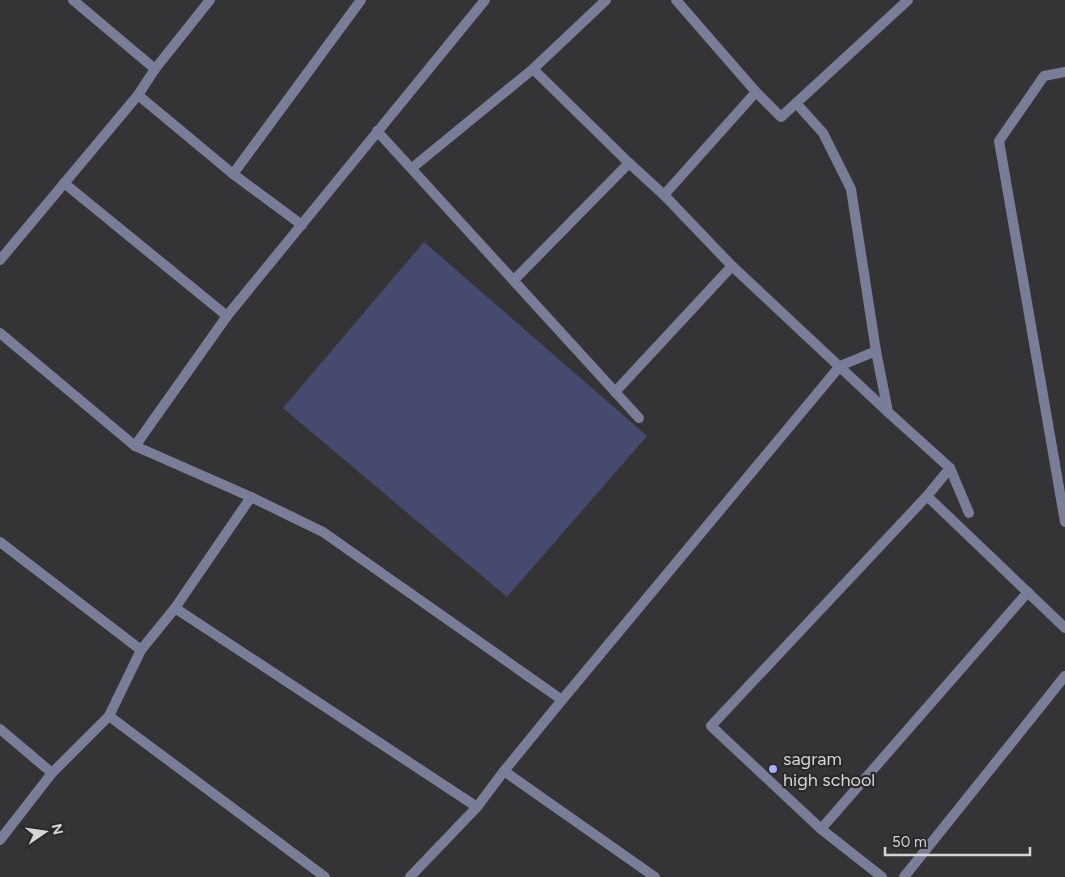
<svg xmlns="http://www.w3.org/2000/svg" width="1065" height="877" font-family="Figtree,sans-serif">
  <style>
    .pitch { fill: #464a6f }
    .lines { fill: none; stroke-linecap: round; stroke-linejoin: round }
    .street { stroke: #797d98; stroke-width: 10 }
    .poi-dot { fill: #a8b0fc; stroke: #2a2a2d; stroke-width: 2 }
    .labels { text-anchor: middle; dominant-baseline: central; stroke-width: 4.5; stroke-linejoin: round; paint-order: stroke }
    .poi-label { font-size: 18px; fill: #d5d5d6; stroke: #2a2a2d; text-anchor: start }
  </style>
  <rect width="100%" height="100%" fill="#343437"/>
  <polygon class="pitch" points="424,242 647,436 507,597 283,408"/>
  <g class="lines">
    <g class="street">
      <polyline points="73,0 155,69"/>
      <polyline points="676,0 756,92 781,117 908,0"/>
      <polyline points="533,69 629,163 664,195 732,266 888,412 950,468 969,513"/>
      <polyline points="1065,72 1044,76 999,141 1065,522"/>
      <polyline points="138,95 233,174 302,225"/>
      <polyline points="796,103 823,133 851,189 876,351 888,412"/>
      <polyline points="377,131 639,418"/>
      <polyline points="412,168 533,69 606,0"/>
      <polyline points="233,174 361,0"/>
      <polyline points="64,183 227,316"/>
      <polyline points="664,195 756,92"/>
      <polyline points="0,260 138,95 155,69 210,0"/>
      <polyline points="514,280 629,163"/>
      <polyline points="0,333 135,446 251,497 323,532 562,700"/>
      <polyline points="615,392 732,266"/>
      <polyline points="135,446 227,316 485,0"/>
      <polyline points="927,496 1065,628"/>
      <polyline points="0,542 141,650"/>
      <polyline points="175,608 477,807"/>
      <polyline points="109,716 325,877"/>
      <polyline points="0,729 52,773"/>
      <polyline points="504,771 655,877"/>
      <polyline points="821,829 1028,592"/>
      <polyline points="0,840 52,773 109,716 141,650 175,608 251,497"/>
      <polyline points="410,877 477,807 504,771 562,700 840,366 876,351"/>
      <polyline points="882,877 821,829 711,726 927,496 950,468"/>
      <polyline points="904,877 1065,676"/>
    </g>
  </g>
  <circle class="poi-dot" cx="773" cy="769" r="5"/>
  <g class="labels">
    <g class="poi-label">
      <text x="783" y="759">sagram<tspan x="783" dy="21">high school</tspan></text>
    </g>
  </g>
  <g transform="translate(45 832) rotate(77)" stroke="#2a2a2d" stroke-width="4" paint-order="stroke">
  <path d="M0-4L9 19L0 12L-9 19Z" fill="#d5d5d6"/>
  <text y="-8" font-size="14" font-weight="bold" text-anchor="middle" fill="#d5d5d6">N</text>
  </g>
  <path d="M885 847v8h145v-8" fill="none" stroke="#d5d5d6" stroke-width="2.5"/>
  <text x="892" y="847" font-size="15" fill="#d5d5d6" stroke="#2a2a2d" stroke-width="4" paint-order="stroke">50 m</text>
</svg>
